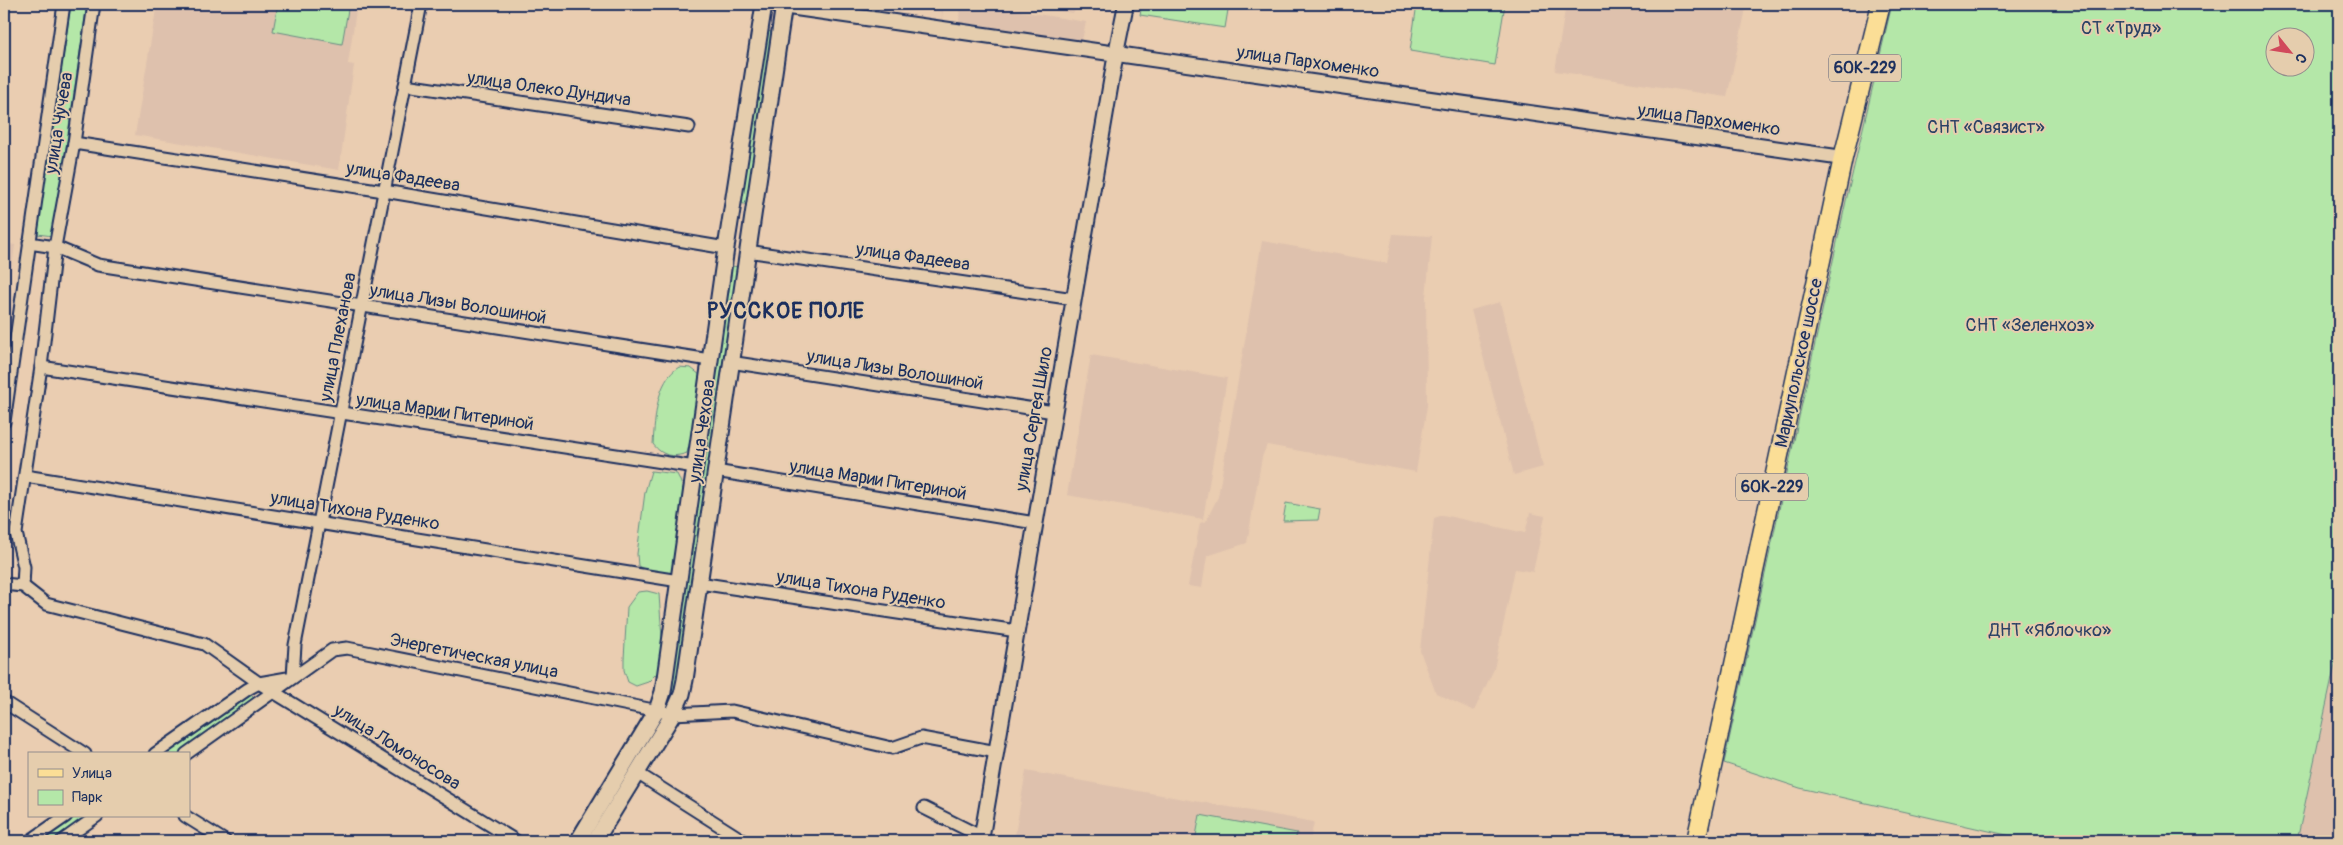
<svg xmlns="http://www.w3.org/2000/svg" width="2343" height="845" font-family="Pangolin,sans-serif">
  <style>
    .built { fill: #dec1ad }
    .green { fill: #b4e7a8; stroke: #688b83; fill-rule: evenodd }
    .lines { fill: none; stroke-linecap: round; stroke-linejoin: round }
    .minor-casing { stroke: #1b2f5e; stroke-width: 15 }
    .tertiary-casing { stroke: #1b2f5e; stroke-width: 18 }
    .secondary-casing { stroke: #1b2f5e; stroke-width: 19 }
    .primary-casing { stroke: #1b2f5e; stroke-width: 21 }
    .minor { stroke: #e5cdad; stroke-width: 11 }
    .tertiary { stroke: #e5cdad; stroke-width: 14 }
    .secondary { stroke: #e5cdad; stroke-width: 15 }
    .primary { stroke: #fbde96; stroke-width: 18 }
    .labels { text-anchor: middle; dominant-baseline: central; stroke-width: 4; stroke-linejoin: round; paint-order: stroke }
    .shield { fill: #e5cdad; stroke: #585e76; stroke-width: 1 }
    .shield-label { font-size: 16px; font-weight: bold; fill: #1b2f5e }
    .park-label { font-size: 18px; fill: #2a4165; stroke: #e5cdad }
    .street-label { font-size: 18px; fill: #1b2f5e; stroke: #e5cdad }
    .district-label { font-size: 22px; font-weight: bold; letter-spacing: 1px; fill: #1b2f5e; stroke: #e5cdad }
  </style>
  <rect width="100%" height="100%" fill="#eacdb1"/>
  <filter id="ink" filterUnits="userSpaceOnUse"><feTurbulence type="fractalNoise" baseFrequency=".02" numOctaves="2"/><feDisplacementMap in="SourceGraphic" scale="10" xChannelSelector="R" yChannelSelector="G"/><feConvolveMatrix kernelMatrix="1 2 1 2 8 2 1 2 1" color-interpolation-filters="sRGB"/></filter>
  <g filter="url(#ink)">
    <g class="built">
      <polygon points="157,4 357,4 348,64 354,65 339,170 135,135"/>
      <polygon points="899,4 944,4 941,25 942,12"/>
      <polygon points="960,4 977,4 1086,22 1082,40 959,22"/>
      <polygon points="1014,4 1063,4 1075,6 1074,13"/>
      <polygon points="1566,4 1747,4 1727,97 1555,71"/>
      <polygon points="1393,234 1432,236 1426,297 1427,406 1416,472 1267,445 1262,457 1247,543 1207,556 1202,588 1188,586 1200,523 1206,521 1218,497 1262,241 1387,263"/>
      <polygon points="4,243 15,245 4,321"/>
      <polygon points="1500,302 1543,467 1514,475 1471,310"/>
      <polygon points="1091,355 1227,378 1203,519 1067,495"/>
      <polygon points="1530,513 1545,516 1533,572 1515,569 1494,669 1474,711 1436,693 1420,651 1434,518 1443,515 1525,533"/>
      <polygon points="2339,646 2339,841 2297,841"/>
      <polygon points="1026,771 1314,822 1310,841 1014,841"/>
    </g>
    <g class="green">
      <polygon points="71,4 87,4 53,236 37,234"/>
      <polygon points="278,4 349,4 342,44 273,31"/>
      <polygon points="1142,4 1229,4 1225,28 1140,15"/>
      <polygon points="1417,4 1505,4 1495,65 1410,51"/>
      <path d="M 1892,4 L 2339,4 L 2339,646 L 2297,841 L 2033,841 L 1800,788 L 1724,763 L 1846,201 ZM 2276,38 L 2306,38 L 2306,68 L 2276,68 Z"/>
      <polygon points="767,31 776,33 748,205 740,203"/>
      <polygon points="731,266 740,267 680,681 670,706 666,705"/>
      <path d="M 679,367 L 691,368 L 700,375 L 697,414 L 687,453 C 673,458 662,456 653,444 C 655,419 656,381 679,367 Z"/>
      <path d="M 651,471 L 677,474 C 693,503 679,541 672,572 L 660,577 L 638,566 L 637,554 L 645,492 Z"/>
      <polygon points="1286,503 1320,509 1318,520 1283,521"/>
      <polygon points="647,591 659,594 662,639 659,671 648,682 636,686 628,682 624,670 624,659 627,607 638,592"/>
      <polygon points="250,693 255,700 178,754 164,754"/>
      <polygon points="1200,815 1297,833 1295,841 1195,841"/>
      <polygon points="74,816 88,816 53,841 38,841"/>
    </g>
    <g class="lines">
      <g class="minor-casing">
        <g id="minor">
          <polyline points="405,85 689,127"/>
          <polyline points="74,143 384,191 726,248"/>
          <polyline points="29,243 55,247 98,265 710,360"/>
          <polyline points="747,251 1074,299"/>
          <polyline points="730,362 1054,412"/>
          <polyline points="41,367 695,467"/>
          <polyline points="4,422 64,4"/>
          <polyline points="715,471 1035,523"/>
          <polyline points="25,476 679,581"/>
          <polyline points="699,583 1017,631"/>
          <polyline points="4,584 23,586 46,604 204,644 259,683 516,841"/>
          <polyline points="23,586 24,567 16,533 41,367 55,247 74,143 94,4"/>
          <polyline points="4,702 85,754"/>
          <polyline points="155,754 248,689 259,683 293,677 295,645 421,4"/>
          <polyline points="186,754 332,650 347,648 673,714 732,711 892,748 921,738 997,752"/>
          <polyline points="637,773 744,841"/>
          <polyline points="924,808 982,837"/>
          <polyline points="185,816 225,841"/>
          <polyline points="30,841 66,816"/>
          <polyline points="62,841 97,816"/>
        </g>
      </g>
      <g class="tertiary-casing">
        <g id="tertiary">
          <polyline points="768,4 1843,158"/>
          <polyline points="981,841 1116,53 1126,4"/>
        </g>
      </g>
      <g class="secondary-casing">
        <g id="secondary">
          <polyline points="578,841 657,710 663,692 726,248 764,4"/>
          <polyline points="595,841 673,714 682,694 685,680 784,4"/>
        </g>
      </g>
      <g class="primary-casing">
        <polyline id="primary" points="1696,841 1843,158 1881,4"/>
      </g>
      <use href="#minor" class="minor"/>
      <use href="#tertiary" class="tertiary"/>
      <use href="#secondary" class="secondary"/>
      <use href="#primary" class="primary"/>
    </g>
  </g>
  <g class="labels">
    <g class="shield">
      <rect x="1829" y="54.5" width="72" height="27" rx="4"/>
      <rect x="1736" y="473.5" width="72" height="27" rx="4"/>
    </g>
    <g class="shield-label">
      <text x="1865" y="68">60К-229</text>
      <text x="1772" y="487">60К-229</text>
    </g>
    <g class="park-label">
      <text x="2121" y="28">СТ «Труд»</text>
      <text x="1986" y="127">СНТ «Связист»</text>
      <text x="2030" y="325">СНТ «Зеленхоз»</text>
      <text x="2050" y="630">ДНТ «Яблочко»</text>
    </g>
    <g class="street-label">
      <text transform="translate(1308 62) rotate(8)">улица Пархоменко</text>
      <text transform="translate(549 89) rotate(8)">улица Олеко Дундича</text>
      <text transform="translate(1709 120) rotate(8)">улица Пархоменко</text>
      <text transform="translate(59 123) rotate(-81)">улица Чучева</text>
      <text transform="translate(403 177) rotate(9)">улица Фадеева</text>
      <text transform="translate(913 257) rotate(8)">улица Фадеева</text>
      <text transform="translate(458 304) rotate(9)">улица Лизы Волошиной</text>
      <text transform="translate(338 337) rotate(-79)">улица Плеханова</text>
      <text transform="translate(1799 363) rotate(-78)">Мариупольское шоссе</text>
      <text transform="translate(895 370) rotate(9)">улица Лизы Волошиной</text>
      <text transform="translate(445 412) rotate(8)">улица Марии Питериной</text>
      <text transform="translate(1034 419) rotate(-80)">улица Сергея Шило</text>
      <text transform="translate(702 431) rotate(-82)">улица Чехова</text>
      <text transform="translate(878 480) rotate(9)">улица Марии Питериной</text>
      <text transform="translate(355 511) rotate(9)">улица Тихона Руденко</text>
      <text transform="translate(861 590) rotate(9)">улица Тихона Руденко</text>
      <text transform="translate(474 656) rotate(11)">Энергетическая улица</text>
      <text transform="translate(397 747) rotate(32)">улица Ломоносова</text>
    </g>
    <g class="district-label">
      <text x="786" y="311">РУССКОЕ ПОЛЕ</text>
    </g>
  </g>
  <rect width="2343" height="845" fill="none" stroke="#e5cdad" stroke-width="20"/>
  <rect x="10" y="10" width="2323" height="825" fill="none" stroke="#1b2f5e" stroke-width="2" filter="url(#ink)"/>
  <rect x="28" y="752" width="162" height="65" fill="#e5cdad" stroke="#948e8d"/>
  <rect x="38" y="769" width="25" height="8" fill="#fbde96" stroke="#948e8d"/>
  <text x="72" y="778" font-size="15" fill="#1b2f5e">Улица</text>
  <rect x="38" y="790" width="25" height="15" fill="#b4e7a8" stroke="#948e8d"/>
  <text x="72" y="802" font-size="15" fill="#1b2f5e">Парк</text>
  <g transform="translate(2290 52) rotate(120)"><circle r="24" fill="#e5cdad" stroke="#948e8d"/>
  <path d="M0-4L9 19L0 12L-9 19Z" fill="#d1495b"/>
  <text y="-8" font-size="14" font-weight="bold" text-anchor="middle" fill="#1b2f5e">С</text>
  </g>
</svg>
